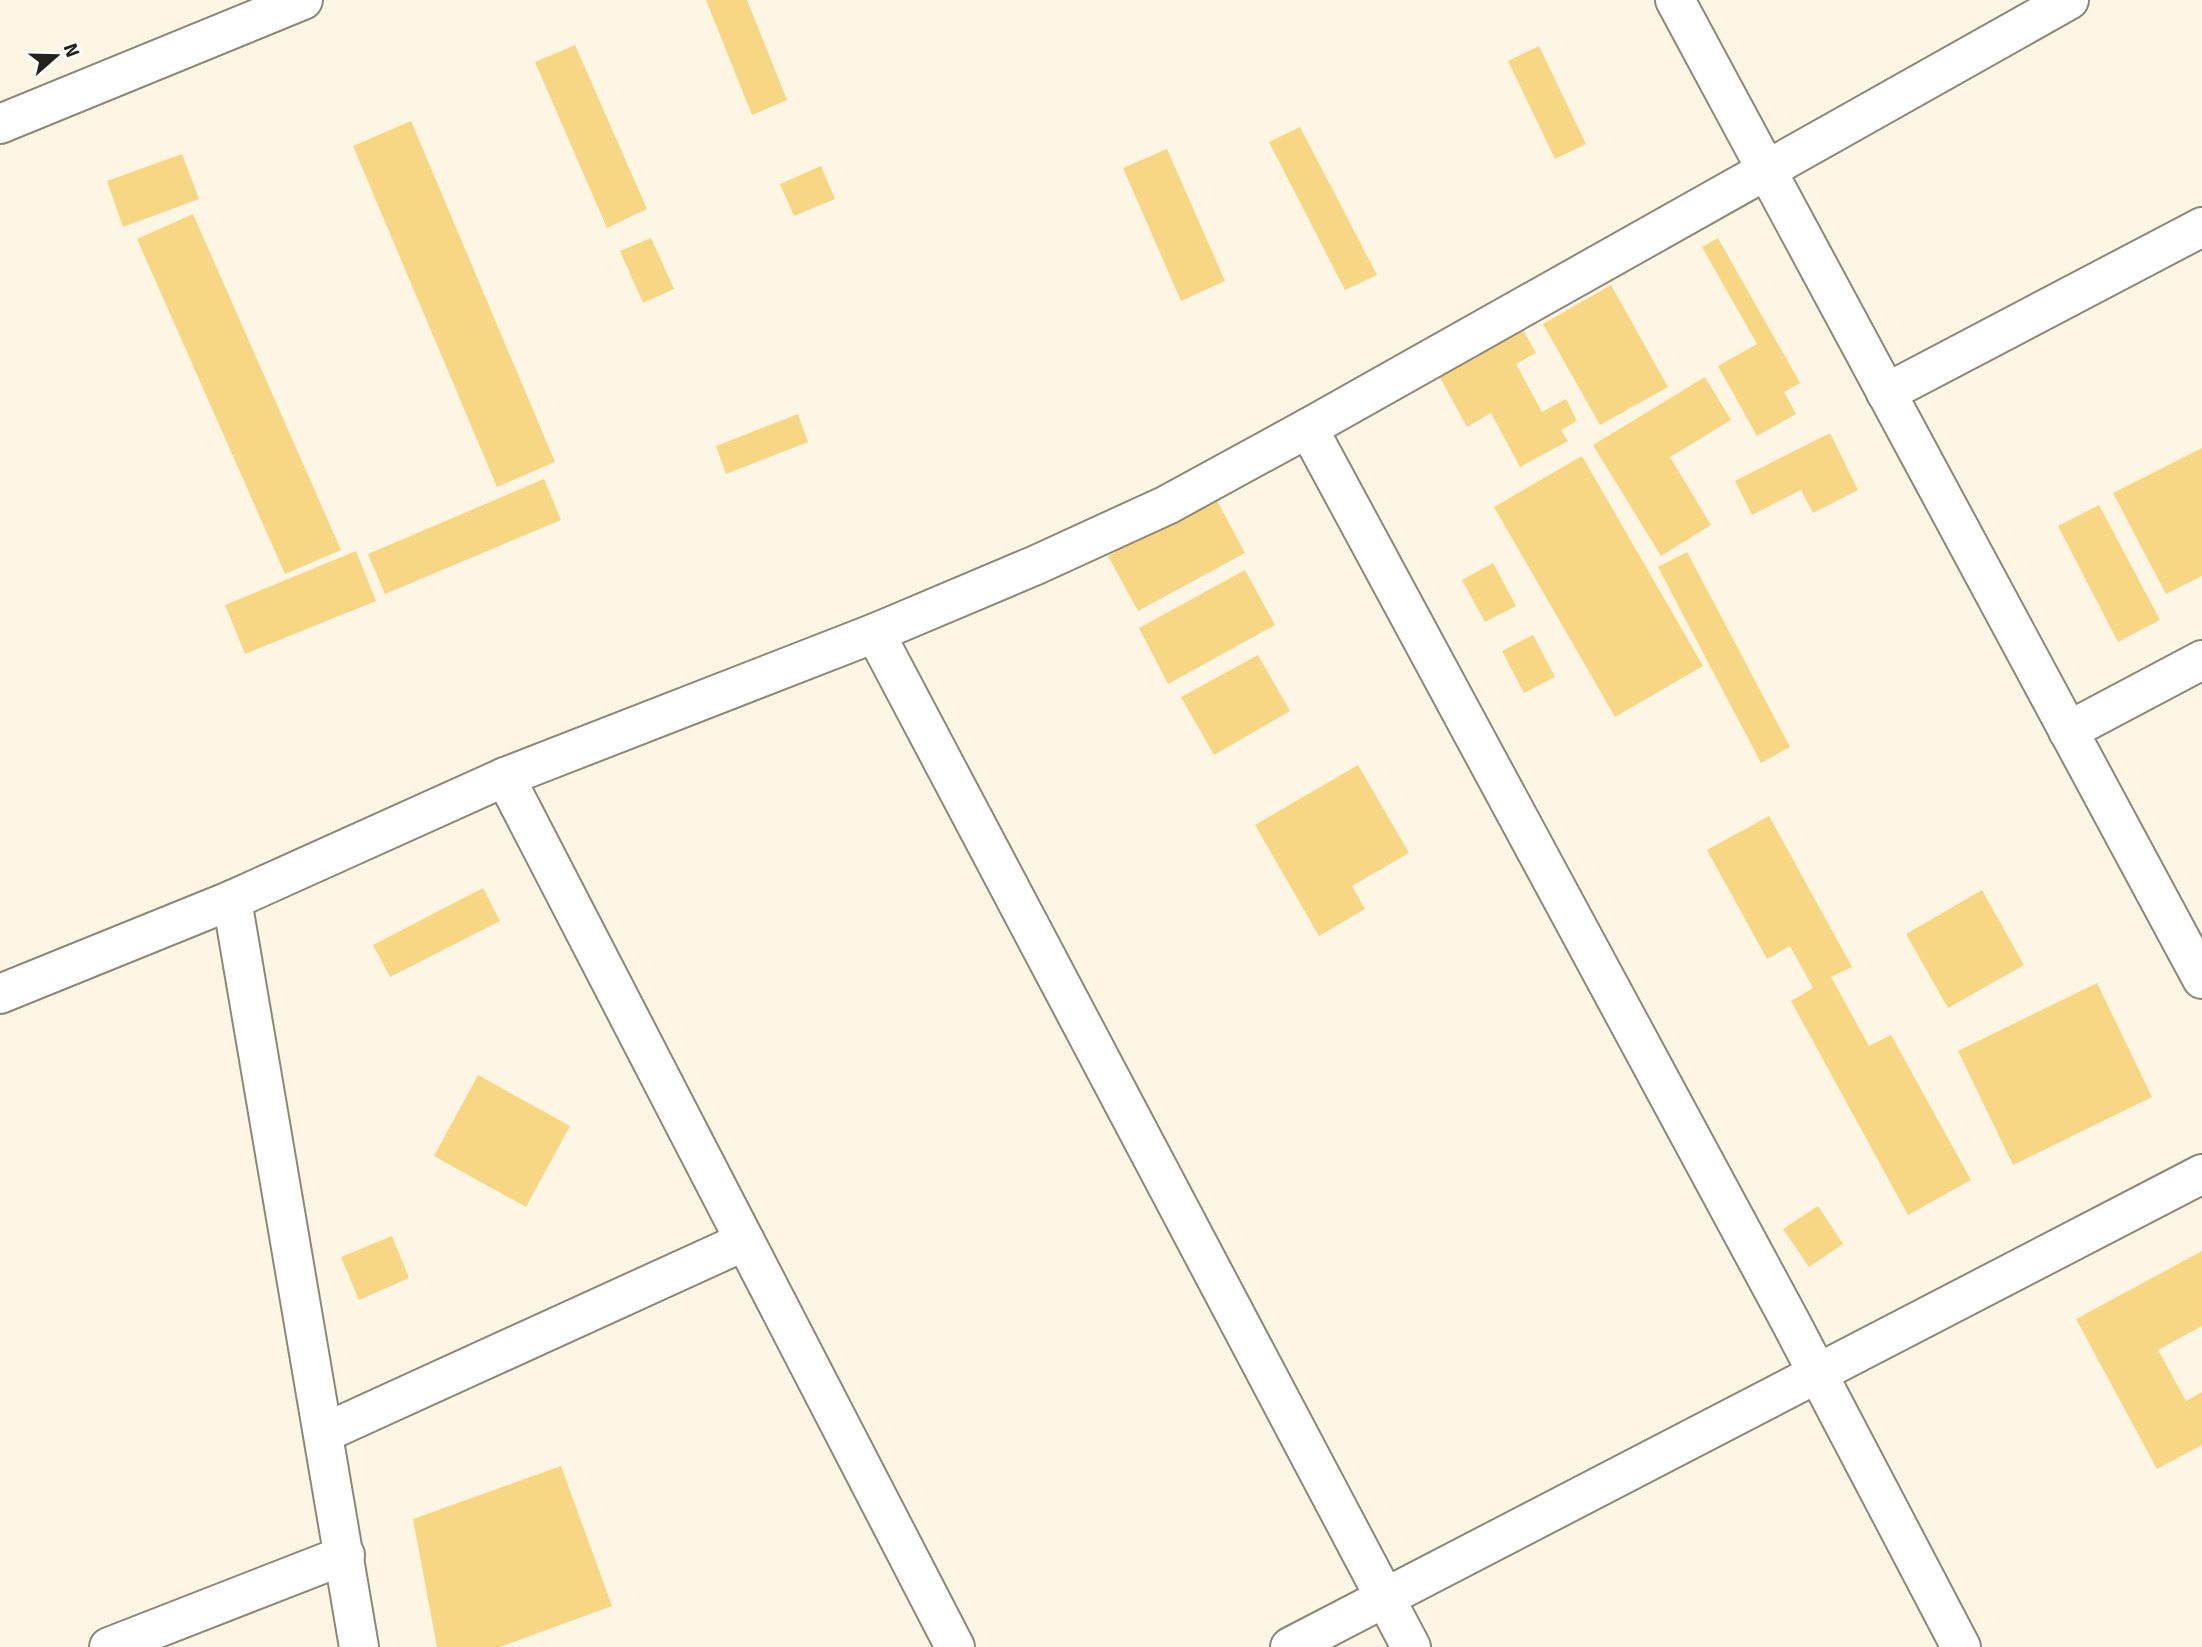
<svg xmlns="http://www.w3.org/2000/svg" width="2202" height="1647" font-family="Signika,sans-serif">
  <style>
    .building { fill: #f7d684 }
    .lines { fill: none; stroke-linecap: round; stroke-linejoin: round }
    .minor-casing { stroke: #8e8777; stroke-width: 42 }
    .secondary-casing { stroke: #8e8777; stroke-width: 42 }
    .primary-casing { stroke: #8e8777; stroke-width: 42 }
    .minor { stroke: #fff; stroke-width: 38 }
    .secondary { stroke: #fff; stroke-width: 38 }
    .primary { stroke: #fff; stroke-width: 38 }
  </style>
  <rect width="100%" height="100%" fill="#fdf6e4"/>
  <g class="building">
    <polygon points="706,0 747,0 787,100 752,115"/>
    <polygon points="575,45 647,209 607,228 535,62"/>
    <polygon points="1539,46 1586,144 1555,159 1508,61"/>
    <polygon points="411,121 555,462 497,487 353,146"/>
    <polygon points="1300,127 1377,275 1345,290 1269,142"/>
    <polygon points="1167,149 1225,281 1181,301 1123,168"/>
    <polygon points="182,154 199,199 123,227 107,181"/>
    <polygon points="821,166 835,199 794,216 780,184"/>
    <polygon points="193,214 341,550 285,574 137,239"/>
    <polygon points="651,238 674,289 643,303 620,251"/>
    <polygon points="1718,238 1800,383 1784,392 1796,414 1757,436 1718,366 1757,344 1702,247"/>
    <polygon points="1611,285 1668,387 1600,425 1543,324"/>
    <polygon points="1521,326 1536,353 1516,364 1542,412 1566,399 1577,421 1561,430 1568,441 1520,467 1491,413 1467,427 1437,372"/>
    <polygon points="1705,377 1731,420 1670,457 1711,525 1661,556 1593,445"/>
    <polygon points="798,414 808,442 726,474 716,446"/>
    <polygon points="1830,433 1858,490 1813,513 1801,490 1752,515 1735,481"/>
    <polygon points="2202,448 2202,576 2166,594 2113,493"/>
    <polygon points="1582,456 1703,666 1615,717 1494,507"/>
    <polygon points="544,479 561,520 385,594 368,554"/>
    <polygon points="1215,497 1245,553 1138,611 1108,556"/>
    <polygon points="2099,505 2160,620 2118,642 2058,526"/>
    <polygon points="356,551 376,601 245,654 225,605"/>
    <polygon points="1687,552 1790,747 1761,763 1658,567"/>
    <polygon points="1493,563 1516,606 1485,622 1462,580"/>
    <polygon points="1245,570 1275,625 1168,684 1139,628"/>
    <polygon points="1533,635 1555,677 1524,693 1502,651"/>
    <polygon points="1258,655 1290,711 1214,755 1181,697"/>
    <polygon points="1358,765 1409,853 1352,886 1365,909 1319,936 1255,825"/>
    <polygon points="1769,816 1852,967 1831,977 1869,1046 1891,1035 1971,1180 1908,1215 1791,1001 1813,988 1790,946 1767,959 1707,850"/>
    <polygon points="483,888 500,921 390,977 373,945"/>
    <polygon points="1982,890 2024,965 1948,1008 1906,934"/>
    <polygon points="2097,983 2152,1097 2013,1165 1958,1051"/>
    <polygon points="478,1075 570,1126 526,1207 434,1156"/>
    <polygon points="1818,1206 1843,1244 1809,1267 1783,1229"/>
    <polygon points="392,1236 409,1278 359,1300 341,1257"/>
    <polygon points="2202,1251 2202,1326 2158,1350 2186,1401 2202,1392 2202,1445 2157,1469 2076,1319"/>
    <polygon points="561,1466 612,1606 500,1647 437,1647 413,1519"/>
  </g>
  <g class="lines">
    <g class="minor-casing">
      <g id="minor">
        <polyline points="0,124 303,0"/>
        <polyline points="1886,393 2202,227"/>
        <polyline points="1308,428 1789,1319 1961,1647"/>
        <polyline points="875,633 1411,1647"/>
        <polyline points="2068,731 2202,660"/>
        <polyline points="505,777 955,1647"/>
        <polyline points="232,900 359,1647"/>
        <polyline points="0,994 232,900 505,777 875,633 1036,565 1167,505 1308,428 2069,0"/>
        <polyline points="324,1433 745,1241"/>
        <polyline points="109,1647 345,1555"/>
      </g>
    </g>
    <g class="secondary-casing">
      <polyline id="secondary" points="1290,1647 2202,1174"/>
    </g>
    <g class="primary-casing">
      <path id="primary" d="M 1675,0 C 1851,326 2026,653 2202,979"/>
    </g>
    <use href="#minor" class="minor"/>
    <use href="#secondary" class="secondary"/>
    <use href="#primary" class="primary"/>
  </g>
  <g transform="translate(56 56) rotate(70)" stroke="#ffffff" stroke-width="5" paint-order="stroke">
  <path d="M0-5L12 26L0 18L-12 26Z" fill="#25221c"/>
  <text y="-10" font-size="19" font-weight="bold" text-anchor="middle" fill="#25221c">N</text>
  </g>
</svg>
